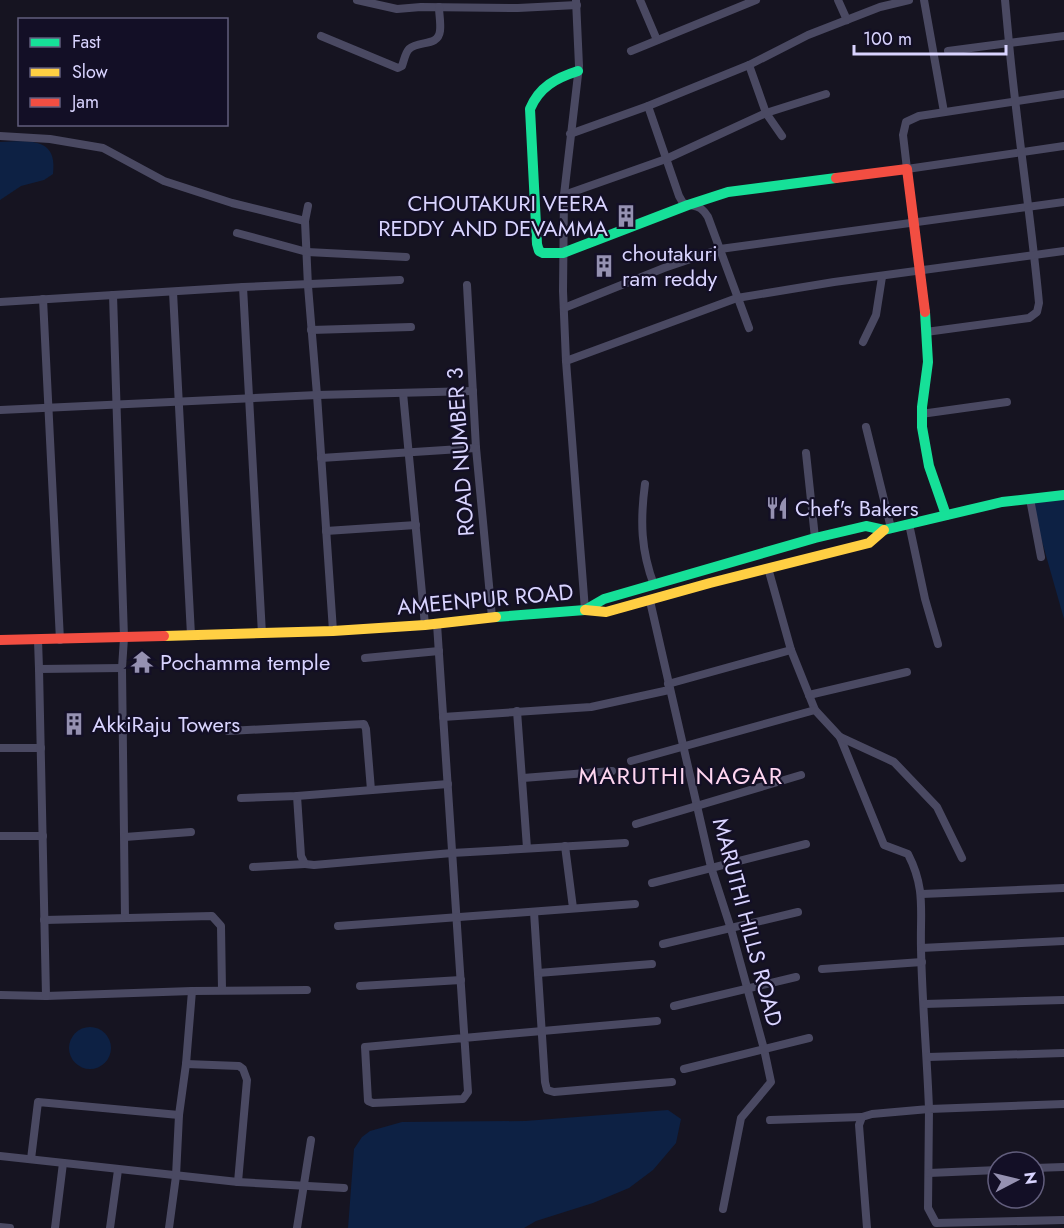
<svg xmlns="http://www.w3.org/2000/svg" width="1064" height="1228" font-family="Jost,sans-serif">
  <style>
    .water { fill: #0d2144 }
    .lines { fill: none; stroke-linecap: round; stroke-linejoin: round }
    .street { stroke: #4a4962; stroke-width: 8 }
    .fast { stroke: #16e098; stroke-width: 10 }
    .slow { stroke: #ffcf43; stroke-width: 10 }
    .jam { stroke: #f24e42; stroke-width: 10 }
    .labels { text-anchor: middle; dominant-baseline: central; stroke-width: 4.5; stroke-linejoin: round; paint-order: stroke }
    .poi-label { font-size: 22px; fill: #d9d4ff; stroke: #130f26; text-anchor: start }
    .street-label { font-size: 22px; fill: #d9d4ff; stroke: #130f26 }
    .neighbourhood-label { font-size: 24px; letter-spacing: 1.5px; fill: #ffd6f0; stroke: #130f26 }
  </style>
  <rect width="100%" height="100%" fill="#161421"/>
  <g class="water">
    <path d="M 0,142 C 28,141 58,136 53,174 L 44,180 L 21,186 L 0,200 Z"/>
    <polygon points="1064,497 1064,619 1030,499"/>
    <circle cx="90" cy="1048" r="21"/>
    <polygon points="668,1110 681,1119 676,1143 653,1170 629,1188 593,1203 536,1221 524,1228 348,1228 354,1149 362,1137 370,1131 402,1122 525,1121"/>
  </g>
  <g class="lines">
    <g class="street">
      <polyline points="357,0 397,9 421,7 518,8 577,5"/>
      <polyline points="576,0 579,66 564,195 563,291 566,361 585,610"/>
      <polyline points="640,0 657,40"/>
      <polyline points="838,0 847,20"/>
      <polyline points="924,0 944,112"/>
      <polyline points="1005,0 1009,43 1064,36"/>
      <path d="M 321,36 L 398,68 L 402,66 C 404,61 405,53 409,49 C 419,40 438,47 440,31 C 441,23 439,14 439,7"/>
      <polyline points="631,51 756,0"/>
      <polyline points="749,65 766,113 782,136"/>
      <polyline points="1064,94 919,116 906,122 903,135 907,169 1064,146"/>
      <path d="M 648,106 L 679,196 L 683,203 C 696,208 699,203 708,217 L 749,328"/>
      <polyline points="570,134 648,106 749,65 808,35 880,7 909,0"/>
      <polyline points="0,136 50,139 103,148 164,181 232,203 305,221"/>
      <polyline points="564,195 666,159 766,113 826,94"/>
      <polyline points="308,206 305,221 308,286 317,395 333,631"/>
      <polyline points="237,233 307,252 406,257"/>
      <polyline points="467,285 476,448 492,617"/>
      <polyline points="243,287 262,634"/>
      <polyline points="173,292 191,635"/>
      <polyline points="113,295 124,638 122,668 125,918"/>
      <polyline points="43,299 60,640"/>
      <polyline points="0,302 243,287 400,280"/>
      <polyline points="564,308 664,268 720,249 1064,202"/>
      <polyline points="311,330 411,327"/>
      <path d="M 926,332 L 1029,318 L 1037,312 L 1039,303 C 1031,216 1017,130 1009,43 L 948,51"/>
      <polyline points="863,342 876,315 882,277"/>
      <polyline points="566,361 737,298 834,282 1064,251"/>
      <polyline points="403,393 425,625"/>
      <polyline points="0,410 317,395 473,391"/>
      <polyline points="921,414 1007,402"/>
      <polyline points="866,427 891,528"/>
      <polyline points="806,453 815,538"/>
      <polyline points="321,458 476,448"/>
      <path d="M 645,484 C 640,521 641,551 654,585"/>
      <polyline points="1030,499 1041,557"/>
      <polyline points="909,524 925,599 938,644"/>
      <polyline points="326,531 416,525"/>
      <path d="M 768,568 L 791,650 L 815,710 L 840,737 L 884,845 L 908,854 C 926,889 920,911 921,948 C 922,1002 927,1055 929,1109 L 872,1114 L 862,1117 L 859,1125 L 867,1228"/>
      <polyline points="650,601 711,867 731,929 764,1049 771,1082 741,1118 723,1209"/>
      <path d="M 437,624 C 447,780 458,936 468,1092 L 463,1099 L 373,1103 L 368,1101 L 365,1047 C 462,1038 560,1029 657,1021"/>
      <polyline points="38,640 39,669"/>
      <polyline points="365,658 439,651"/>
      <polyline points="668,684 791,650"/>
      <polyline points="809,695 907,672"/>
      <polyline points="517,711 527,848"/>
      <polyline points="443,717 591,707 669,690"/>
      <polyline points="228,731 364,724 366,729 371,790"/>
      <polyline points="840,737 894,762 937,807 962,858"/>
      <polyline points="0,748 41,748"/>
      <polyline points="631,761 815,710"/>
      <polyline points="523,778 612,771"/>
      <polyline points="297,796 301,856 305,864 314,865 452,853 625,843"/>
      <polyline points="241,798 297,796 448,784"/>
      <polyline points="636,824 801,775"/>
      <polyline points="0,836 43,836"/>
      <polyline points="125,837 191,832"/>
      <polyline points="565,846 573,908"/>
      <polyline points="253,867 305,864"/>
      <polyline points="652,883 806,844"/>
      <polyline points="922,894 1064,888"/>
      <polyline points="534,912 545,1082 547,1090 554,1092 672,1082"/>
      <polyline points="44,920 212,916 221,926 222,990"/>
      <polyline points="338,926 635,904"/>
      <polyline points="663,944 798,912"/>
      <polyline points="921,948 1064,941"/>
      <polyline points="822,969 922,962"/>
      <polyline points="538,973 652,964"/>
      <polyline points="360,986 461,980"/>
      <polyline points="0,995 46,996 192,991 307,990"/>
      <polyline points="46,996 39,669 122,668"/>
      <polyline points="924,1004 1064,1000"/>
      <polyline points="674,1006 796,977"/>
      <polyline points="928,1057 1064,1053"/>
      <polyline points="186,1064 239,1066 243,1069 247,1080 238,1182"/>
      <polyline points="684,1069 809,1038"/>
      <polyline points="1064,1104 929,1109 928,1208 936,1223 1064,1220"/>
      <polyline points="770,1120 862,1117"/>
      <polyline points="0,1156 238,1182 344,1188"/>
      <polyline points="31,1159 38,1102 179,1115"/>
      <polyline points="1034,1168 1064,1167"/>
      <polyline points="929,1173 998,1170"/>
      <polyline points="0,1227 10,1228"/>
      <polyline points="55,1228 63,1163"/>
      <polyline points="110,1228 118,1170"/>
      <polyline points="169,1228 176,1176 179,1115 186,1064 192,991"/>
      <polyline points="297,1228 311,1140"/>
    </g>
    <g class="fast">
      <path d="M 578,71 C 556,78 539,87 530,109 L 537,244 L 539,251 L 543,253 L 563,253 L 688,205 L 728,192 L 836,178"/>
      <polyline points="925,312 928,362 922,407 922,427 929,466 946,515"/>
      <polyline points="496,617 585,610 604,599 815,538 866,526 884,530 1002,502 1064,495"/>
    </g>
    <g class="slow">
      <polyline points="585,610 606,612 710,583 869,543 884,530"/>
      <polyline points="164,636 333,631 425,625 496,617"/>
    </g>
    <g class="jam">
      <polyline points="836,178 907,169 925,312"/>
      <polyline points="0,640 164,636"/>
    </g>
  </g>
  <defs>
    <g id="building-bare" transform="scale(1.8)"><path d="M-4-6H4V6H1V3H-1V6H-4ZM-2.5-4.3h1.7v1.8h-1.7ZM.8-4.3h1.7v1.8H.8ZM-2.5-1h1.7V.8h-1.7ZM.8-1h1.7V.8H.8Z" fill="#9591b1" stroke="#130f26" stroke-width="2.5" paint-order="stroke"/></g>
    <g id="restaurant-bare" transform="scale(1.8)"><path d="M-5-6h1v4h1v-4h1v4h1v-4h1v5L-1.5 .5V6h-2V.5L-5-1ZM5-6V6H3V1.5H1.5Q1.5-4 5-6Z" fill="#9591b1" stroke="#130f26" stroke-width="2.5" paint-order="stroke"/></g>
    <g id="temple-bare" transform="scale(1.8)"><path d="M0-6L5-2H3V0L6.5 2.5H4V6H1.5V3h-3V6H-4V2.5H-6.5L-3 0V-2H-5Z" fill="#9591b1" stroke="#130f26" stroke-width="2.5" paint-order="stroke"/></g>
  </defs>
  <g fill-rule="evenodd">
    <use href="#building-bare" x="626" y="216"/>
    <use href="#building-bare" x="604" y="266"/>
    <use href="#restaurant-bare" x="777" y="508"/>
    <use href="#temple-bare" x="142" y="662"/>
    <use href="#building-bare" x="74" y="724"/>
  </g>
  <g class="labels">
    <g class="poi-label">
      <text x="608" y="203" text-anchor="end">CHOUTAKURI VEERA<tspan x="608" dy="25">REDDY AND DEVAMMA</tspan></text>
      <text x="622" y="253">choutakuri<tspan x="622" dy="25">ram reddy</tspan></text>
      <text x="795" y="508">Chef's Bakers</text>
      <text x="160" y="662">Pochamma temple</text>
      <text x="92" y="724">AkkiRaju Towers</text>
    </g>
    <g class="street-label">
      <text transform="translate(460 452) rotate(-94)">ROAD NUMBER 3</text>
      <text transform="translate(485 599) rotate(-5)">AMEENPUR ROAD</text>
      <text transform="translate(748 922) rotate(75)">MARUTHI HILLS ROAD</text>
    </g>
    <g class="neighbourhood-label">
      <text x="681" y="775">MARUTHI NAGAR</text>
    </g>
  </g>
  <rect x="18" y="18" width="210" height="108" fill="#130f26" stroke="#625e7d" stroke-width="1.5"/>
  <rect x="30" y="38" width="30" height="9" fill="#16e098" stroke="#625e7d" stroke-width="1.5"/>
  <text x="72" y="48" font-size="18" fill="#d9d4ff">Fast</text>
  <rect x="30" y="68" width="30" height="9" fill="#ffcf43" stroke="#625e7d" stroke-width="1.5"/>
  <text x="72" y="78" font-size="18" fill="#d9d4ff">Slow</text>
  <rect x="30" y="98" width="30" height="9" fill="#f24e42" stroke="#625e7d" stroke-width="1.5"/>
  <text x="72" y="108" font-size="18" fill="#d9d4ff">Jam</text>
  <g transform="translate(1016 1180) rotate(83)"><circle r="28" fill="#130f26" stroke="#625e7d" stroke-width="1.5"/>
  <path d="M0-4.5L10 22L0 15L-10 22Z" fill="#9591b1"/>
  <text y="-9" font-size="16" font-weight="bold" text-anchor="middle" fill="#d9d4ff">N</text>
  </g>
  <path d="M854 45v9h152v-9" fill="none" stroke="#d9d4ff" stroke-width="3"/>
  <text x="863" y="45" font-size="18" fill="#d9d4ff" stroke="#130f26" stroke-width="4.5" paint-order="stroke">100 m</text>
</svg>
